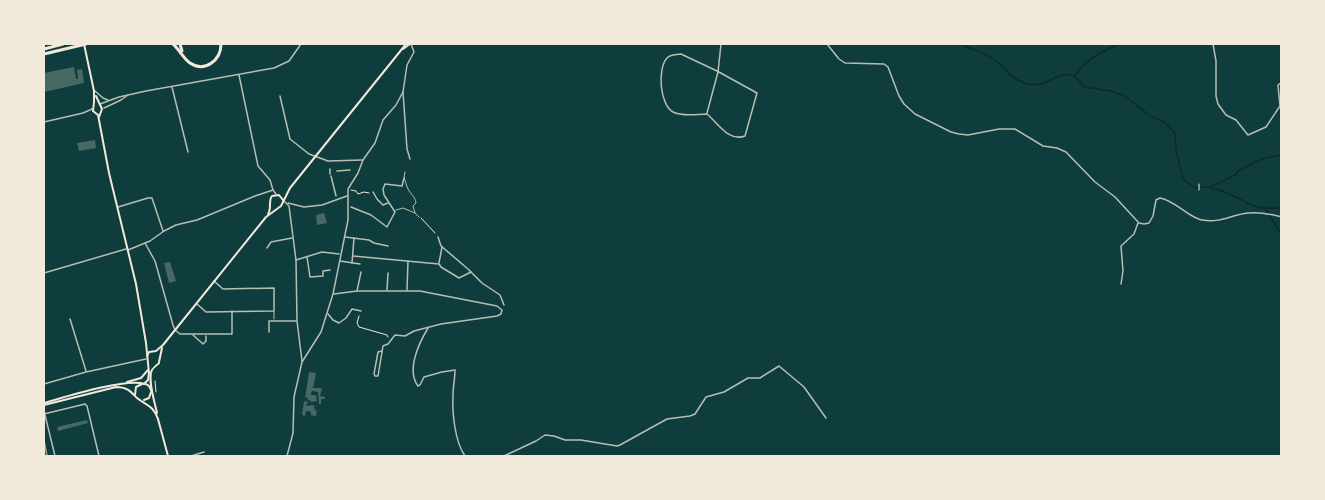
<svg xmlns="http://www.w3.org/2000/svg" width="1325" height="500" font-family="'Golos Text',sans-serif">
<rect width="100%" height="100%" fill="#0f3d3e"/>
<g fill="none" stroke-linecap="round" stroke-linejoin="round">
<g stroke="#0a2a2b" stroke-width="1.5">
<path d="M 961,44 C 972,50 985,52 995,60 C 1005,68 1011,79 1025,83 C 1028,84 1035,85 1039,84 C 1050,83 1063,69 1075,77 C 1078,79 1081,84 1084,87 L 1111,91 L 1125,96 L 1149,115 L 1164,122 L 1175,133 L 1176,149 L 1183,179 L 1196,188 C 1215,183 1239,200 1257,207 C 1264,209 1273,208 1282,208"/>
<path d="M 1075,76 C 1086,59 1102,51 1120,44"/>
<path d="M 1210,187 L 1235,175 L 1238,171 L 1253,163 L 1265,158 L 1282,155"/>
<path d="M 1265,208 L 1282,235"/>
</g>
</g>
<g fill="#486865">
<path d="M 74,67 L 76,79 L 78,79 L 77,70 L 82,69 L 84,83 L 44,92 L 44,73 Z"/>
<path d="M 95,140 L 96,148 L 79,151 L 77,143 Z"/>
<path d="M 324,213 L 327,223 L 317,225 L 316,215 Z"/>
<path d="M 170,262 L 176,281 L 169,283 L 164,263 Z"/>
<path d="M 309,372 L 316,373 L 313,388 L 322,388 L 320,396 L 325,397 L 325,399 L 321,399 L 321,404 L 319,404 L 318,392 L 312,391 L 311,393 L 311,395 L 316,395 L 317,401 L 311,402 L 310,400 L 308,401 L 307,397 L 305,398 Z"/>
<path d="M 304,401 L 308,402 L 306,406 L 314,405 L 315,411 L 317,410 L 316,416 L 311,415 L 311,412 L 308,411 L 306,411 L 305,416 L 302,415 Z"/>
<path d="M 87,420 L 88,423 L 58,431 L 57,427 Z"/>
</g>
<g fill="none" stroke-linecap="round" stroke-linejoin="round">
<g stroke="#f1e9da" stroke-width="1">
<path d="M 351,190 L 356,191 L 358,194 L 364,192 L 369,193"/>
<path d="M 1199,190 L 1199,184"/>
<path d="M 421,218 L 435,233"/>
<path d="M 359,316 L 357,323 L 359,327 L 387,335 L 388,337"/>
<path d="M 155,381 L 156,392"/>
</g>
<g stroke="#b8beb3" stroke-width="1">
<path d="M 405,172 L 404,178 C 406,182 406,185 408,189 C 411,195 415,196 416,203 L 413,206 L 415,213"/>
<path d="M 396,210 L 403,208 L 415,213 L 419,217"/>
</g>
<path stroke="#b8beb3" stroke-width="1" d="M 274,319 L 274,311"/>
<g stroke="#b8beb3" stroke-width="1.5">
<path d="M 827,44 L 839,59 L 845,63 L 884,64 L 888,67 L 899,96 L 904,104 L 915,114 L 951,132 L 959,134 L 968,135 L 999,129 L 1015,129 L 1043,146 L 1057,148 L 1066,152 L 1095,182 L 1115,197 L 1139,223 L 1144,224 L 1149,223 L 1153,216 L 1156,200 L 1160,198 C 1176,201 1189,218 1202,220 C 1222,223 1230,215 1248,213 C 1259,212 1271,214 1282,217"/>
<path d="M 1213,44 L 1216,61 L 1216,96 L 1218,104 L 1226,115 L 1236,120 L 1248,135 L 1266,127 L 1280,106 L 1278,85 L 1282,82"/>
<path d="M 681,54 L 717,71 L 757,93 L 745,136 C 728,142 718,123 707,114 C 697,114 683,117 673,112 C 660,105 657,69 667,58 C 671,54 675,55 681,54 Z"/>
<path d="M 239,75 L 258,166 L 270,180 L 273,190 L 276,194"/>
<path d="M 172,87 L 188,152"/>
<path d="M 95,91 L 103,98 L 108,100"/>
<path d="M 403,92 L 407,149 L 410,159"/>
<path d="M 280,96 L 290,139 L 309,154 L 328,161 L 362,160"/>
<path d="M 100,104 L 119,97 L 146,91 L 274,68 L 289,61 L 301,44"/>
<path d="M 104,108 L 121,100 L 128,95"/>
<path d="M 707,113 L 718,72 L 721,44"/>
<path d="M 44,122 L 83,113 L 92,109"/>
<path d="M 330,169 L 330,174"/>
<path d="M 337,171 L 350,170"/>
<path d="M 331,176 L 336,196"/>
<path d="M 373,192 L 377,199 L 383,205 L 388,203"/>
<path d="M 284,201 L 289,206 L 296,260 L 297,321 L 302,361"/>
<path d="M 288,203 L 304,207 L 322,205 L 347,196"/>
<path d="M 118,207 L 148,198 L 152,198 L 163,231"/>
<path d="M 351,207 L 371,215 L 387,227 L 395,212 L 384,195 L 383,189 L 385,184 L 402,186 L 404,178"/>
<path d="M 345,237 L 369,240 L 374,243 L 388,246"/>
<path d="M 438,237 L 441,246 L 468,269 L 482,283 L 500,295 L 504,305"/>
<path d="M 145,243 L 155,261 L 173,325 L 175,330 L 180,334 L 232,334 L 232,311"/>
<path d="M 267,248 L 271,242 L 292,238"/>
<path d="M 128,250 L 150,241 L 164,231 L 176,225 L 197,220 L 255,196 L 273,190"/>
<path d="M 353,256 L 439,264 L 441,267 L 459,278 L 471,272"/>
<path d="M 307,257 L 310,277 L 323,276 L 323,271 L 330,270"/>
<path d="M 296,260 L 322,252 L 339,254"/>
<path d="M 340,261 L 360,264"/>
<path d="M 352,263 L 354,238"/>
<path d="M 439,263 L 442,247"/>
<path d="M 44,273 L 126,249"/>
<path d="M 1121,284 L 1123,271 L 1121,246 L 1134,234 L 1138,223"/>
<path d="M 387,290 L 388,273"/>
<path d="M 407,290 L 408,261"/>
<path d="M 357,291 L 361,272"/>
<path d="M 334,294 L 357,291 L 420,291 L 497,306 L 502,310 L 501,314 L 497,316 L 441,324 L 414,331 L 405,336 L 395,335 L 388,344 L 383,346 L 378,376 L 375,376 L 374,374 L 378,352 L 382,351"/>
<path d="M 197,304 L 206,312 L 274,311 L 274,288 L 223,289 L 214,281"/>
<path d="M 328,314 L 333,320 L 339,323 L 346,318 L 352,309 L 361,311"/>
<path d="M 70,319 L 86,371"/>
<path d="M 428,328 C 419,343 406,370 418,386 L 420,385 L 424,377 L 442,372 L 455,370 C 455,378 453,387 453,395 C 452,413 455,442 465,456"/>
<path d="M 269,332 L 269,321 L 296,321"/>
<path d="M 193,335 L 203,344 L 206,341 L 206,336"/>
<path d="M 44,384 L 86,372 L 146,359"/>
<path d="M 44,411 L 55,456"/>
<path d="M 44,414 L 85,404 L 87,406 L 99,456"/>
<path d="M 191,456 L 204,452"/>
<path d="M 287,456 L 293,433 L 294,397 L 302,362 L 321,332 L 333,294 L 348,220 L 348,189 L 358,173 L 363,160 L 375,143 L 383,120 L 396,105 L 403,92 L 407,65 L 414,52 L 411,44"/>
<path d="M 504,456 L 536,441 L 545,435 L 554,436 L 565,440 L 581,440 L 617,446 L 620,445 L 667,419 L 690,416 L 695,414 L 706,397 L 724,392 L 748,378 L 760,378 L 779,366 L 804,387 L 826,418"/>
</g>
<g stroke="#f1e9da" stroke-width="2">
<path d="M 84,44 L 94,91"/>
<path d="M 403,49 L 410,44"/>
<path d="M 94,91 L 94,102 L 93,111 L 98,115 L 99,120 L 109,173 L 136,284 L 146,343 L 149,373 L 148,380 L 144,384"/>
<path d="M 96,96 L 102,109 L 99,117"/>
<path d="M 268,214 C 272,208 268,201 272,196 L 279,195 L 283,200"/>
<path d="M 147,356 L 149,352 L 156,351 L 163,345 L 266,217 L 281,206 L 290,188 L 406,44"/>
<path d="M 159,362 L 162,348"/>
<path d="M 127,382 L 141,378 L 148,370"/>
<path d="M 135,395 L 136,387 L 142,384"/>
<path d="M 144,400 L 149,398 L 151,392"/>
<path d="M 44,403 C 65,397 125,378 145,384 C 149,385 149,386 151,390"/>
<path d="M 44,405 L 116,387 C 127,387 130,391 137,398 C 147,406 153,405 158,419"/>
<path d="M 157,413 C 155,403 147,379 152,370 C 152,369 158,364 159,363"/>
<path d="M 158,419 L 168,456"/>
</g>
<g stroke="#f1e9da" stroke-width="3">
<path d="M 173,44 C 179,49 183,58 190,63 C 205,73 221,60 221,44"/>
<path d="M 180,44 L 182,51"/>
<path d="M 44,49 L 63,44"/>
<path d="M 44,54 L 86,44"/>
</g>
<path stroke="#97a49c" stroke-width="1.5" d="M 44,440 L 47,456"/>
</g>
<rect width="1325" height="500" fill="none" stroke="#f1e9da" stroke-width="90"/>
</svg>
